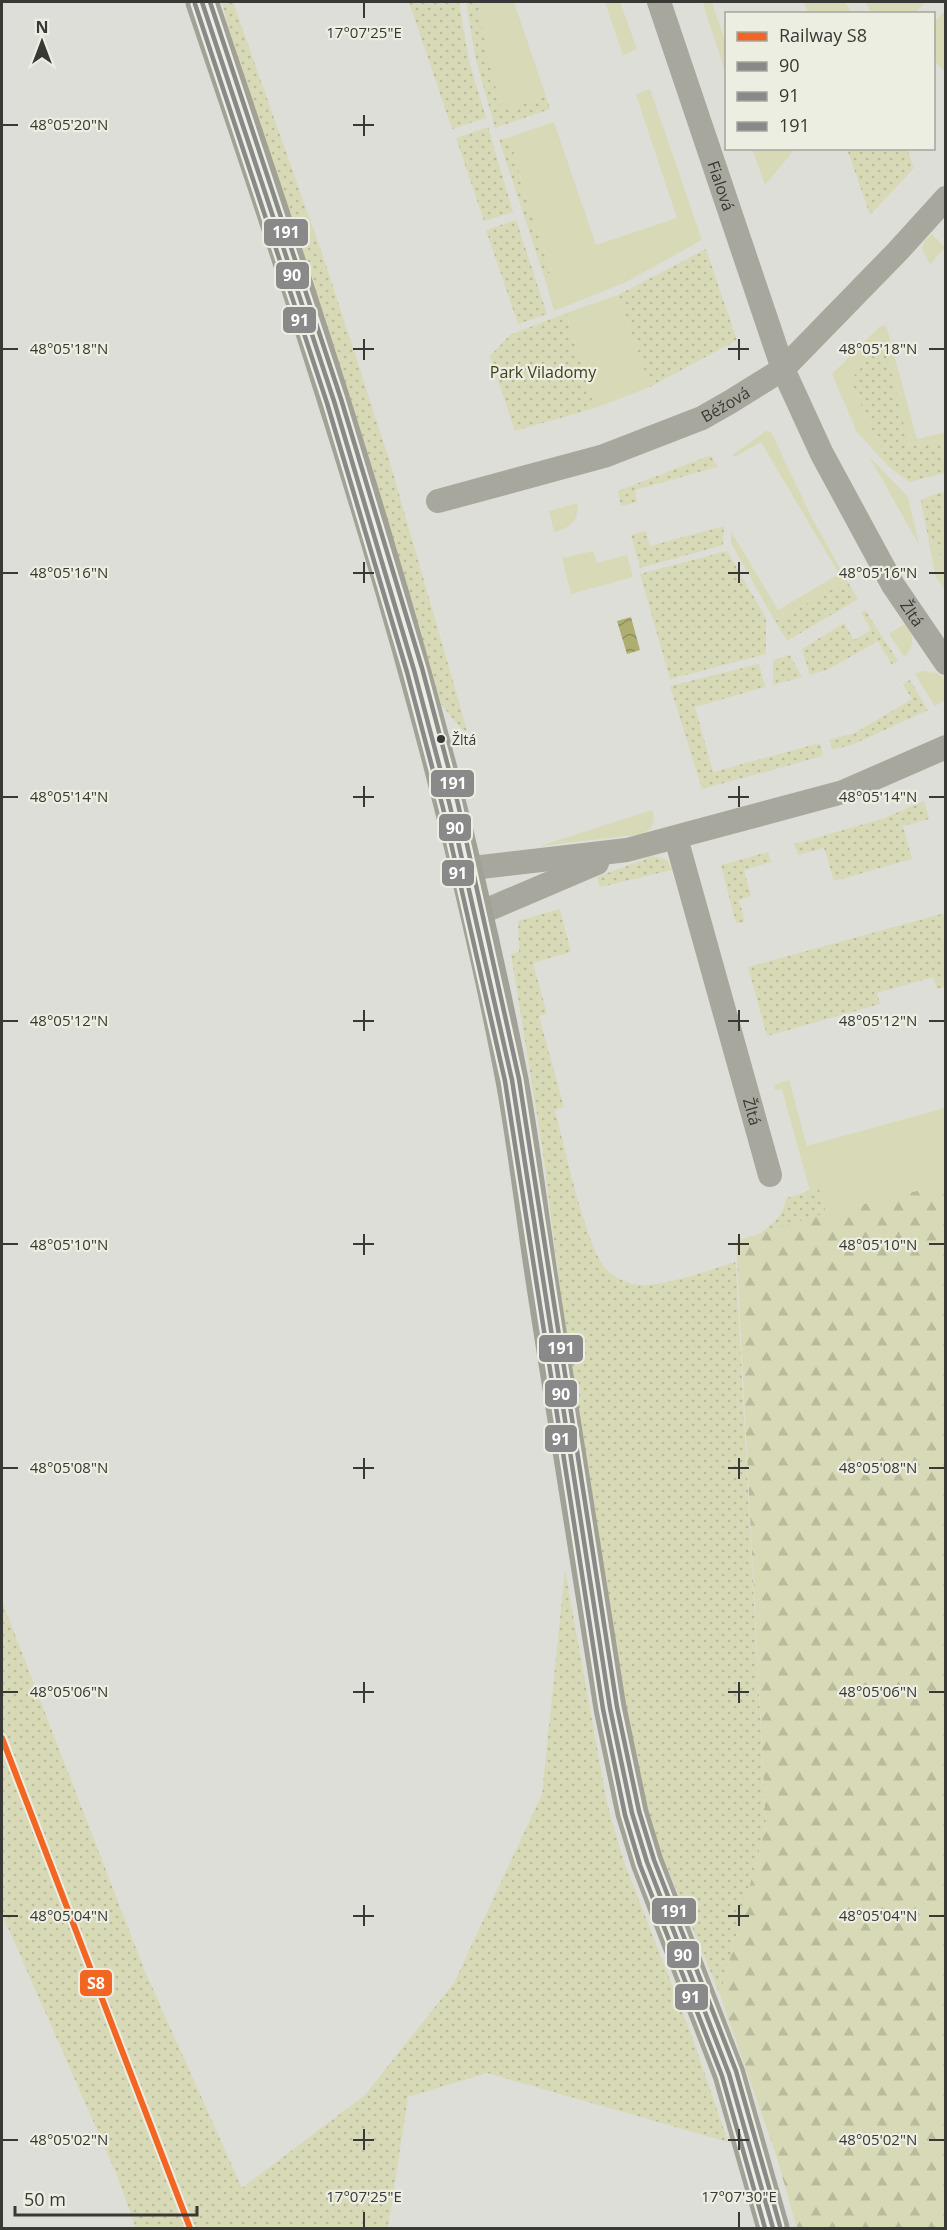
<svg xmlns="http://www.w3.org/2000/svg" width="947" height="2230" font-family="'Open Sans',sans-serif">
<defs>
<pattern id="grass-dots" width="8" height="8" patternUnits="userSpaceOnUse" patternTransform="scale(1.5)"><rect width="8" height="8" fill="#d8d9b6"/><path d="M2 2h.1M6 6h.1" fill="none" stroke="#babb9d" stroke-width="1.8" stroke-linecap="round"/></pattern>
<pattern id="forest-firs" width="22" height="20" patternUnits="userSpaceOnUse" patternTransform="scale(1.5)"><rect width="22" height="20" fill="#d8d9b6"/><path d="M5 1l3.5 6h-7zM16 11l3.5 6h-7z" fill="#babb9d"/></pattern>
<pattern id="water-waves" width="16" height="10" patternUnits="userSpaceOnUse" patternTransform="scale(1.5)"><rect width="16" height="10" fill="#aeae71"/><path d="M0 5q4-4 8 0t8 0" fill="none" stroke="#8f8f5e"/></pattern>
</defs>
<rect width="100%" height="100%" fill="#deded8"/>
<g fill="url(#grass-dots)">
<path d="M 222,2 L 233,2 L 326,265 L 388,456 L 467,730 L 463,731 L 441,704 L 230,36 Z"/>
<path d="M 409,2 L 459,2 L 469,61 L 486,118 L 452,129 Z"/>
<path d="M 466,2 L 478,2 L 488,57 L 502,111 L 546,96 L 550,109 L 495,128 L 476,60 Z"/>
<path d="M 488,127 L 513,212 L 484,221 L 456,138 Z"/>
<path d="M 510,137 L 520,176 L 551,272 L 544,276 L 499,140 Z"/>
<path d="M 847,149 L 907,149 L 914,168 L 870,215 Z"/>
<path d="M 516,220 L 547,314 L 518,324 L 486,230 Z"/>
<path d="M 706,249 L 737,340 L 650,387 L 618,295 Z"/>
<path d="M 566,313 L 595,408 L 515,431 L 490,356 L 510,335 Z"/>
<path d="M 885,341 L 909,446 L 944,441 L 945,473 L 909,482 L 889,467 L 850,380 Z"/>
<path d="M 711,455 L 717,467 L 635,490 L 637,502 L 621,506 L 618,491 Z"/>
<path d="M 945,491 L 945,564 L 928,536 L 921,503 L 922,499 Z"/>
<path d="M 724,526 L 723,545 L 640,568 L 631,535 L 646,531 L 650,546 Z"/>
<path d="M 727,551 L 766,618 L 766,654 L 670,679 L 640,574 Z"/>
<path d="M 847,581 L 858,599 L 787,641 L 775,621 Z"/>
<path d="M 865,610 L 898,661 L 892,665 L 878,641 L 829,669 L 810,675 L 802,649 L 844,623 L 854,640 L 871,630 L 861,613 Z"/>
<path d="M 790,655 L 802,677 L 773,685 L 773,660 Z"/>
<path d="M 759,664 L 765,687 L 695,707 L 713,772 L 820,743 L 823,756 L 702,789 L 670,686 Z"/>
<path d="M 910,680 L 928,710 L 854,744 L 833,750 L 829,740 L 855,733 L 912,699 L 903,684 Z"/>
<path d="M 924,801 L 929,819 L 903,826 L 912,859 L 834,881 L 824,848 L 798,855 L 794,844 L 882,819 Z"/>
<path d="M 768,852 L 771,862 L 744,870 L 751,896 L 739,900 L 745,922 L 736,923 L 721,865 Z"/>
<path d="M 653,856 L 667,860 L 672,870 L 600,887 L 597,877 Z"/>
<path d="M 560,909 L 571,952 L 533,963 L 547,1014 L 539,1016 L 564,1107 L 555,1110 C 564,1144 586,1250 608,1271 C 616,1279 630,1284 641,1285 C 663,1287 712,1269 735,1262 L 736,1266 L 766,1826 L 720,1995 L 643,1808 L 576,1418 L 543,1152 L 511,954 L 519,952 L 518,921 Z"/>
<path d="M 945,913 L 945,986 L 937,989 L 933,977 L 877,993 L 880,1004 L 767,1036 L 748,967 Z"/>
<path d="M 819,1188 L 826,1213 L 760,1234 C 773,1223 784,1216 786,1198 Z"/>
<path d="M 565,1570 L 607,1803 L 623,1859 L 693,2039 L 728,2142 L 487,2073 L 408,2097 L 388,2228 L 136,2228 L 116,2173 L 2,1914 L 2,1601 L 144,1969 L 242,2188 L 365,2095 L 454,1983 L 542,1794 Z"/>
</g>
<path fill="url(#forest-firs)" d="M 945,1184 L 945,2228 L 797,2228 L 776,2155 L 720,1995 L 766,1826 L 736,1241 L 826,1213 Z"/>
<g fill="#d8d9b6">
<path d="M 478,2 L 514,2 L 546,96 L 502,111 L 488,57 Z"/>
<path d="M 605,2 L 620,2 L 637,49 L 623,55 Z"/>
<path d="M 712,2 L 726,44 L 726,74 L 703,4 Z"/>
<path d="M 804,2 L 845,2 L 852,13 L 808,13 Z"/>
<path d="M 865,2 L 926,2 L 914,14 L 871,13 Z"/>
<path d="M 945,11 L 945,73 L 934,60 L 934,22 Z"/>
<path d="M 650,89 L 702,240 L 624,283 L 554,311 L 544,276 L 551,272 L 520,176 L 510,137 L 554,122 L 596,245 L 677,218 L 636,94 Z"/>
<path d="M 752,148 L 795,148 L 795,149 L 765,185 Z"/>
<path d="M 932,234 L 945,247 L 930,265 L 922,249 L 925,241 Z"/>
<path d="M 618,295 L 650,387 L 595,408 L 566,313 Z"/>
<path d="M 886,325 L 917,439 L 946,432 L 945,446 L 944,441 L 909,446 L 884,342 L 850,380 L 889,467 L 857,432 L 832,374 L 879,327 Z"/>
<path d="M 766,431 L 771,432 L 812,518 L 847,581 L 775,621 L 731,543 L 731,531 L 778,610 L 839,574 L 761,442 L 735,457 L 732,455 Z"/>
<path d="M 869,456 L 908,497 L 919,545 Z"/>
<path d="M 577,503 C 580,520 571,528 554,532 L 549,511 Z"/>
<path d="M 928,536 L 945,564 L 945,591 L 935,575 Z"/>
<path d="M 593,551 L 597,563 L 627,555 L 633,577 L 571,594 L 562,558 Z"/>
<path d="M 906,623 C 914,634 915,648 904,657 L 889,634 Z"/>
<path d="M 922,671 L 937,673 L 945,679 L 945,700 L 935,706 L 915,674 Z"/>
<path d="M 652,810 C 656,822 653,829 642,834 L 540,846 Z"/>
<path d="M 789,1080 L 807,1146 L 945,1108 L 945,1184 L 826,1213 L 819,1189 L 810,1191 L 782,1089 L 775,1090 L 774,1085 Z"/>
</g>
<path fill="url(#water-waves)" d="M 631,617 L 640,650 L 627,654 L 617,621 Z"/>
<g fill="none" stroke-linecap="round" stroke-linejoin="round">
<g stroke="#a7a79d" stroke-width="24">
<path id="s1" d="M 659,2 L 783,369 L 822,454 L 893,585 L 946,663"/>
<path id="s2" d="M 438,501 L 604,456 L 702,418 L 730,402 L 783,369 L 897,252 L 946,198"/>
<path id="s3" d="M 676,838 L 770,1175"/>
<path d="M 464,869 L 627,850 L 843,792 L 946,747"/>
<path d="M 475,915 L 597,863"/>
</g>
<path stroke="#a1a197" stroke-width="33" d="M 202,2 C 322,355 441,712 512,1080 C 524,1146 532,1214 542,1280 C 564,1423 587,1566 610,1708 L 632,1813 L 647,1862 L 729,2074 L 773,2228"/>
<g stroke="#edeee2" stroke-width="9">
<path id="bus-1" d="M 202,2 L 334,401 L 414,670 L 450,806 L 512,1080 L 610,1708 L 632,1813 L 647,1862 L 729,2074 L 773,2228"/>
</g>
<g stroke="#edeee2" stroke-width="9">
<path id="bus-2" d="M 195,4 L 327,403 L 407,672 L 443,808 L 505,1081 L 603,1709 L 625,1815 L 640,1865 L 722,2076 L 765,2228"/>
</g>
<g stroke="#edeee2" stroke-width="9">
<path id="bus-3" d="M 210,2 L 341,399 L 422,668 L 458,804 L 519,1079 L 617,1707 L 639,1811 L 654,1860 L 736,2071 L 780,2226"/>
</g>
<use href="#bus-1" stroke="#898989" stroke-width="4.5"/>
<use href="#bus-2" stroke="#898989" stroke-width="4.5"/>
<use href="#bus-3" stroke="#898989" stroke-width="4.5"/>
<g stroke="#edeee2" stroke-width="10">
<path id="rail-1" d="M 2,1738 L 190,2228"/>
</g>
<use href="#rail-1" stroke="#f26522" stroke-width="6"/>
</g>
<path fill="none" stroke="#383834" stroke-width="2" d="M 364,3 L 364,18M 364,115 L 364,136M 3,125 L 18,125M 353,125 L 374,125M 364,339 L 364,360M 739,339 L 739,360M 3,349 L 18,349M 353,349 L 374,349M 728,349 L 749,349M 929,349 L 944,349M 364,562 L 364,583M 739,562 L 739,583M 3,573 L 18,573M 353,573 L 374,573M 728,573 L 749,573M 929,573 L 944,573M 364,786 L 364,807M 739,786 L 739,807M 3,797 L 18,797M 353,797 L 374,797M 728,797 L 749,797M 929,797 L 944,797M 364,1010 L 364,1031M 739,1010 L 739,1031M 3,1021 L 18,1021M 353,1021 L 374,1021M 728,1021 L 749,1021M 929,1021 L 944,1021M 364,1234 L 364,1255M 739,1234 L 739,1255M 3,1244 L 18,1244M 353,1244 L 374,1244M 728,1244 L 749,1244M 929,1244 L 944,1244M 364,1458 L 364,1479M 739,1458 L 739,1479M 3,1468 L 18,1468M 353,1468 L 374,1468M 728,1468 L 749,1468M 929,1468 L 944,1468M 364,1682 L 364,1703M 739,1682 L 739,1703M 3,1692 L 18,1692M 353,1692 L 374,1692M 728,1692 L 749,1692M 929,1692 L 944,1692M 364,1905 L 364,1926M 739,1905 L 739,1926M 3,1916 L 18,1916M 353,1916 L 374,1916M 728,1916 L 749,1916M 929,1916 L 944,1916M 364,2129 L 364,2150M 739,2129 L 739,2150M 3,2140 L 18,2140M 353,2140 L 374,2140M 728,2140 L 749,2140M 929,2140 L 944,2140M 364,2212 L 364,2227M 739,2212 L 739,2227"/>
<circle fill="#383834" stroke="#edeee2" stroke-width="2" cx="441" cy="739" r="5"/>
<g text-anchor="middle" stroke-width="4.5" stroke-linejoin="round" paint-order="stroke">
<g font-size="14" fill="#383834" stroke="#edeee2" text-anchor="start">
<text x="452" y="745">Žltá</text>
</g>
<g font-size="16" fill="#383834" stroke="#edeee2">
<text dy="6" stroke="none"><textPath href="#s1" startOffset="194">Fialová</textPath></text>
<text dy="6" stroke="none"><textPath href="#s2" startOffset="304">Béžová</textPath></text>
<text dy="6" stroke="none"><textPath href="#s1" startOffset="664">Žltá</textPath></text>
<text dy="6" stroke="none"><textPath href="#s3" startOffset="284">Žltá</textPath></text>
</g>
<g font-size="16" fill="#41411d" stroke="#edeee2">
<text x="543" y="378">Park Viladomy</text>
</g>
</g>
<g font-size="15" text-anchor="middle" fill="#383834" stroke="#edeee2" stroke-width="4.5" stroke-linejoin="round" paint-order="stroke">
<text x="364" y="38">17°07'25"E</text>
<text x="69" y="130">48°05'20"N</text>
<text x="69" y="354">48°05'18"N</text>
<text x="878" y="354">48°05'18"N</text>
<text x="69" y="578">48°05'16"N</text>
<text x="878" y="578">48°05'16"N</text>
<text x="69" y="802">48°05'14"N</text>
<text x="878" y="802">48°05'14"N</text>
<text x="69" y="1026">48°05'12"N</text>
<text x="878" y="1026">48°05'12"N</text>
<text x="69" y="1250">48°05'10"N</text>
<text x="878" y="1250">48°05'10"N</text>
<text x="69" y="1473">48°05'08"N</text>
<text x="878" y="1473">48°05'08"N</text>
<text x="69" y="1697">48°05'06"N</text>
<text x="878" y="1697">48°05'06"N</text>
<text x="69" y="1921">48°05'04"N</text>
<text x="878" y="1921">48°05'04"N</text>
<text x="69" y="2145">48°05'02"N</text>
<text x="878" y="2145">48°05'02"N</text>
<text x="364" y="2202">17°07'25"E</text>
<text x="739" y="2202">17°07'30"E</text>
</g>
<g stroke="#edeee2" stroke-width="2">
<rect x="263" y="218" width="46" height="29" rx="6" fill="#898989"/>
<rect x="275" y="261" width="35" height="29" rx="6" fill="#898989"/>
<rect x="282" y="306" width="35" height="28" rx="6" fill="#898989"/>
<rect x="430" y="769" width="45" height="29" rx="6" fill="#898989"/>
<rect x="438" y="813" width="34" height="29" rx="6" fill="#898989"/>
<rect x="441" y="859" width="34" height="28" rx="6" fill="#898989"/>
<rect x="538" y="1334" width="46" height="29" rx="6" fill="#898989"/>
<rect x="544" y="1379" width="34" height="29" rx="6" fill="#898989"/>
<rect x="544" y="1424" width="34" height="29" rx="6" fill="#898989"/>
<rect x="651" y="1897" width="46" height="28" rx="6" fill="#898989"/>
<rect x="666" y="1940" width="34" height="29" rx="6" fill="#898989"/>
<rect x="79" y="1969" width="34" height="28" rx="6" fill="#f26522"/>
<rect x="674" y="1983" width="35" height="28" rx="6" fill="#898989"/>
</g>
<g font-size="16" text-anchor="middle" font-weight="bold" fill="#fff">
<text x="286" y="238">191</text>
<text x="292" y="281">90</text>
<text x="300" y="326">91</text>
<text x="453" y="789">191</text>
<text x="455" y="834">90</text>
<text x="458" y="879">91</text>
<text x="561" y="1354">191</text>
<text x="561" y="1400">90</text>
<text x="561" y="1445">91</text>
<text x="674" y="1917">191</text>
<text x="683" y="1961">90</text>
<text x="96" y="1989">S8</text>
<text x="691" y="2003">91</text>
</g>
<rect width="947" height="2230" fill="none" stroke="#383834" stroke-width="6"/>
<rect x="725" y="12" width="210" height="138" fill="#edeee2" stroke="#a5a59c" stroke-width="1.5"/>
<rect x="737" y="32" width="30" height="9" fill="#f26522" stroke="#a5a59c" stroke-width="1.5"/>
<text x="779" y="42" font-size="18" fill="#383834">Railway S8</text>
<rect x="737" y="62" width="30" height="9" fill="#898989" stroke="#a5a59c" stroke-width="1.5"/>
<text x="779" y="72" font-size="18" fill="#383834">90</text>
<rect x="737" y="92" width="30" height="9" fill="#898989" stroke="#a5a59c" stroke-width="1.5"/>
<text x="779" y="102" font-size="18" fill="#383834">91</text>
<rect x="737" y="122" width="30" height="9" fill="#898989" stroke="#a5a59c" stroke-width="1.5"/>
<text x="779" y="132" font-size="18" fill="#383834">191</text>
<g transform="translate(42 42)" stroke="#edeee2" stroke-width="4.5" paint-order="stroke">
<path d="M0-4.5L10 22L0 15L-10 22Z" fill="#383834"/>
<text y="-9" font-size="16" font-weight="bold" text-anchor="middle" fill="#383834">N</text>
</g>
<path d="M15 2206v9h182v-9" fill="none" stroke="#383834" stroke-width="3"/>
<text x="24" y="2206" font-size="18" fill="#383834" stroke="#edeee2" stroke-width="4.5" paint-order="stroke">50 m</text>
</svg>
